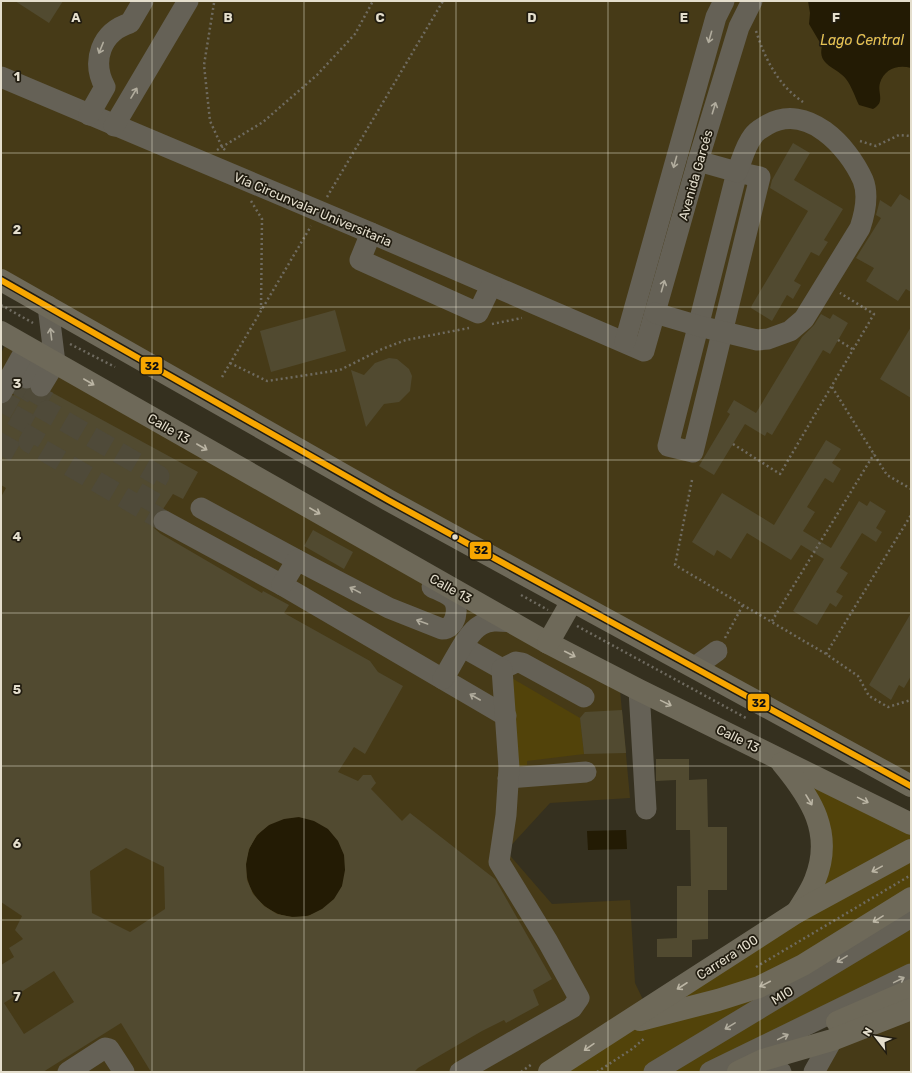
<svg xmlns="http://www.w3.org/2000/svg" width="912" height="1073" font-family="Rubik,sans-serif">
<rect width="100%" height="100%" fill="#35301f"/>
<g fill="#463a17">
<path d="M 1,1 L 911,1 L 911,779 L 1,280 Z"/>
<path d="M 10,337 L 619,679 L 630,798 L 550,803 L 506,851 L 552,904 L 630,900 L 635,983 L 647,1008 L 549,1072 L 1,1072 L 1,353 Z"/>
<path d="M 911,1009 L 911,1072 L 814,1072 L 832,1040 Z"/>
</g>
<g fill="#52430a">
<path d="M 510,677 L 580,718 L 584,754 L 527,761 L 527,765 L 513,766 Z"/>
<path d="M 778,758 L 911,824 L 911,974 L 710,1072 L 549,1072 L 797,912 L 822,835 Z"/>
</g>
<g fill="#231b04">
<path d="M 808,1 L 911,1 L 911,68 C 898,64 884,69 880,83 C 877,93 886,102 873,109 L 859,105 C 855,97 852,87 846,79 C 837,67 817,66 822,46 L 809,24 L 810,13 Z"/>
<circle cx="296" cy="867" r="50"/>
<path d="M 626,830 L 627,849 L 588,850 L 587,831 Z"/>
</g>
<g fill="#514a30" fill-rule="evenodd">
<path d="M 15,1 L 63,1 L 49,23 Z"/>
<path d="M 793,143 L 810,153 L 794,180 L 843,209 L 824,240 L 828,242 L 819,256 L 811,252 L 794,281 L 801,285 L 793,299 L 787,295 L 772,321 L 751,308 L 752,305 L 808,211 L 770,188 L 772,180 Z"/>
<path d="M 900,194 L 911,201 L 911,292 L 906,289 L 898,301 L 866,281 L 874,268 L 856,258 L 881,218 L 876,215 L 880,200 L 891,207 Z"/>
<path d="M 335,310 L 346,351 L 271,372 L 260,331 Z"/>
<path d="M 821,314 L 830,319 L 833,314 L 848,323 L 830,354 L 823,350 L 772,435 L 767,432 L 765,436 L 745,424 L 714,475 L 699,466 L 730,414 L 727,412 L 734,400 L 756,413 L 802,337 L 814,325 Z"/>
<path d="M 911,327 L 911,398 L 880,379 Z"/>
<path d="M 389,358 L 397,359 L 409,369 L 412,376 L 410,391 L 399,402 L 384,404 L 366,427 L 351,370 L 364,375 L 375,363 Z"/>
<path d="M 19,386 L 22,389 L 30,389 L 34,396 L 40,398 L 46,397 L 51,392 L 198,472 L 183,499 L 173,494 L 163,509 L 158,511 L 154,515 L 152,522 L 154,528 L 161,534 L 262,593 L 263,591 L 289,605 L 284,613 L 370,661 L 378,672 L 403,686 L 365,754 L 354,747 L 338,772 L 358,781 L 363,775 L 371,775 L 376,783 L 371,789 L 402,821 L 410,813 L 495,879 L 552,979 L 533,990 L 539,1005 L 506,1023 L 504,1020 L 482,1031 L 418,1068 L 414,1072 L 151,1072 L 121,1023 L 43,1072 L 1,1072 L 1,965 L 14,957 L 9,948 L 23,939 L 15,930 L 22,916 L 1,902 L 1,497 L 6,488 L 1,485 L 1,405 L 7,403 L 11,399 ZM 299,817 L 314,821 L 328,829 L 338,841 L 344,855 L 345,870 L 342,886 L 334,899 L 322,909 L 308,916 L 292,917 L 277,914 L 264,906 L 253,894 L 247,880 L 246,864 L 249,849 L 257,835 L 269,825 L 284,819 ZM 126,848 L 164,867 L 165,909 L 130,932 L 92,913 L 90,871 ZM 54,971 L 74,1002 L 24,1034 L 4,1003 Z"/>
<path d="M 826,440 L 841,449 L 832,463 L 841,469 L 833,483 L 825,478 L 807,507 L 815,512 L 803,531 L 831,548 L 859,501 L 867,506 L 870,501 L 886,511 L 876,528 L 882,532 L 876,542 L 862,533 L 840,568 L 848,573 L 836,592 L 843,596 L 836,607 L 830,603 L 817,625 L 793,611 L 824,559 L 801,545 L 791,560 L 747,533 L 731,559 L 717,550 L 714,556 L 692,542 L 722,493 L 774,525 Z"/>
<path d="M 313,530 L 353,552 L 344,569 L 304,546 Z"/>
<path d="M 911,613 L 911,676 L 904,688 L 899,685 L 891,700 L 869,685 Z"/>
<path d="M 622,710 L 626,753 L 584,754 L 580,718 L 585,712 Z"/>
<path d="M 656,759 L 689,759 L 689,780 L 707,779 L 708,827 L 727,827 L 727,890 L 708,890 L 708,939 L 692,940 L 692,957 L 657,957 L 657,939 L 677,938 L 677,886 L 691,886 L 690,830 L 676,830 L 676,780 L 656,781 Z"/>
</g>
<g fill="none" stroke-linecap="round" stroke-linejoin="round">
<g stroke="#4f4a39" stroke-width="21" stroke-dasharray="21 10" stroke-linecap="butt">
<path d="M 1,413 L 17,384 L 48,402"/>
<path d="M 1,456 L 41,386"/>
<path d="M 141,507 L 159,476 L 47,411 L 29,442 L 164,521"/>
</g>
<g stroke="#6f6b60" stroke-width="2.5" stroke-dasharray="2 3" stroke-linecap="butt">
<path d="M 214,3 L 204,65 L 210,121 L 222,147 L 227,152"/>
<path d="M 756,31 C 765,59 778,85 803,102"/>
<path d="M 860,141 L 876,146 L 899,135 L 911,136"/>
<path d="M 217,150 L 263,122 L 317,75 L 355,34 L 373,1"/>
<path d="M 327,197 L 443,1"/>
<path d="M 251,201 L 262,219 L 261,309"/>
<path d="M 1,305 L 33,323"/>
<path d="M 492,324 L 522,318"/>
<path d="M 838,340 L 854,350"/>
<path d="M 70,344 L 115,367"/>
<path d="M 230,363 L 267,381 L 340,370 L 382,349 L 406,340 L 469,328"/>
<path d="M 222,377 L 311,226"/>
<path d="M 832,387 L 887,475 L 911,489"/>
<path d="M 733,444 L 780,474 L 874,314 L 840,293"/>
<path d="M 692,480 L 675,565 L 826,654 L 858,676 L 869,696 L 888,707 L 911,700"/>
<path d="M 521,595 L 548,610"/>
<path d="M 772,621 L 874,454"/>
<path d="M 577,626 L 746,718"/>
<path d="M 725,638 L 743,605"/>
<path d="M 826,654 L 911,515"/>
<path d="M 756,967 L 911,875"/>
<path d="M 521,1072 L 532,1064"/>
<path d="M 597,1072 L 632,1049 L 645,1038"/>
</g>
<g stroke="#656156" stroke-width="21">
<path d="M 1,77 L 371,233 L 644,351 L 698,161 L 739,27 L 752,1"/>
<path d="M 89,115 L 105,87 C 91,61 101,32 130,23 L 143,1"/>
<path d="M 114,126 L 188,1"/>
<path d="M 737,172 L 760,177 L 693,452 L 668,446 Z"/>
<path d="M 371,233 L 360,260 L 478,313 L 491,286"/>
<path d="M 655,313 L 699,326 L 757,340 L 768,339 L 790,331 L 804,319 L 860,228 C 865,213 869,195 863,180 C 848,146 807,102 767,125 C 762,128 756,131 753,136 C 745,146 742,160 737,172 L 698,161"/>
<path d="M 625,342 L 716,17 L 724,1"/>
<path d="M 27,378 L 40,354"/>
<path d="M 41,386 L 55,363 L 48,306"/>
<path d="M 1,393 L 27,347"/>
<path d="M 201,508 L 297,560"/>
<path d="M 164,521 L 282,585 L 506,716"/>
<path d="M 282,585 L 297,560 L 389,608 L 442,629 C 456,629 461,606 451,597 C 446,593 438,590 432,587"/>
<path d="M 463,647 L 502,669"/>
<path d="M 695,667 L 717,651"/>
<path d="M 502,669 L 516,662 L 522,663 L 584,697"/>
<path d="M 443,679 C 453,664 466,633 481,625 C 490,619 501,621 512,622"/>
<path d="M 639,690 L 646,809"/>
<path d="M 508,778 L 586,772"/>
<path d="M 763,1060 L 781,1072"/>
<path d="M 68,1072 L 105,1048 L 109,1049 L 124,1072"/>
<path d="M 460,1072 L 572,1008 L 579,998 L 548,942 L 499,862 L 506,815 L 509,768 L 502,669"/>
<path d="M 654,1072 L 911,917"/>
<path d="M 710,1072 L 911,974"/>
<path d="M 814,1072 L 832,1040"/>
</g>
<g stroke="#6e6959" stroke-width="22">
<path d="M 1,280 L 388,500 L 911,786"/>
<path d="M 1,332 L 548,643 L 639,690 L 911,824"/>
<path d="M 548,643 L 572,601"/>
<path d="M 782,763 C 811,798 834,833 815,880 C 811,891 803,902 797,912"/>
<path d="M 640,1020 L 718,1000 L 759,987 L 803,965 L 911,898"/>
<path d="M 837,1022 L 911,990"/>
<path d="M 549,1072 L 797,912 L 911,850"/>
<path d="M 738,1072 L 763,1060 L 832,1040 L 911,1009"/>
</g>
<g stroke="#211c10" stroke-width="9">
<path id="bus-1" d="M 1,280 L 388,500 L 911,786"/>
</g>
<use href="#bus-1" stroke="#f7a600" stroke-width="6"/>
</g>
<defs><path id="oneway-shaft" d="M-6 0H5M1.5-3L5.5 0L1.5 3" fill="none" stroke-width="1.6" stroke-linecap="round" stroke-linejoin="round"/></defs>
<g stroke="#b1ac9d">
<use href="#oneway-shaft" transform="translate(710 37) rotate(106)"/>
<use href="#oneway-shaft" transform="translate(101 48) rotate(112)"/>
<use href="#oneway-shaft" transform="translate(134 93) rotate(-59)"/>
<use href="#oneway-shaft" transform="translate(714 108) rotate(-73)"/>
<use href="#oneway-shaft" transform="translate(675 162) rotate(106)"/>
<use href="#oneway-shaft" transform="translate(663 286) rotate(-74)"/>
<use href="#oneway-shaft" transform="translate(51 334) rotate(-97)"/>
<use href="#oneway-shaft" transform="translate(355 590) rotate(-152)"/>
<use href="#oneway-shaft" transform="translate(422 622) rotate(-160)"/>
<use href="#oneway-shaft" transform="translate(475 697) rotate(-150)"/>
<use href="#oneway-shaft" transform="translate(842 959) rotate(149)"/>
<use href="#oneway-shaft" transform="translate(899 980) rotate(-26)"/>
<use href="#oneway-shaft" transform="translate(730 1026) rotate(149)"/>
<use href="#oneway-shaft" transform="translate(783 1037) rotate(-26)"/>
</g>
<g stroke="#bbb5a4">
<use href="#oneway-shaft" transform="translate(89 382) rotate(30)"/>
<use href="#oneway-shaft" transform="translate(202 447) rotate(30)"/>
<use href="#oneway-shaft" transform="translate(315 511) rotate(30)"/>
<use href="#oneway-shaft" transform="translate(570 654) rotate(27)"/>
<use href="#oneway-shaft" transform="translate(666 703) rotate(26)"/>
<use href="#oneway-shaft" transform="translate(809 800) rotate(59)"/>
<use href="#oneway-shaft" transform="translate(863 800) rotate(26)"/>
<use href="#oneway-shaft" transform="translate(877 869) rotate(151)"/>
<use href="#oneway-shaft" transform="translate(878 919) rotate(148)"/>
<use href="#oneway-shaft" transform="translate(765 984) rotate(153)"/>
<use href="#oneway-shaft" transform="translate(682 986) rotate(147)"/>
<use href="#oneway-shaft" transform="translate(589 1047) rotate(145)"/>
</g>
<path fill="none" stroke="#e4decd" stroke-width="1" stroke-opacity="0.55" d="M 152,1 L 152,1072M 304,1 L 304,1072M 456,1 L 456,1072M 608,1 L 608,1072M 760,1 L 760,1072M 1,153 L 911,153M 1,307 L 911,307M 1,460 L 911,460M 1,613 L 911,613M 1,766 L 911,766M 1,920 L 911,920"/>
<circle fill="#e4decd" stroke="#211c10" stroke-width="1.5" cx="455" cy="537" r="3.5"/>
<g text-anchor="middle" stroke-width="3.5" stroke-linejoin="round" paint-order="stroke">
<g font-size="13" fill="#e4decd" stroke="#211c10">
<text transform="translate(695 175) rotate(-74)" y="5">Avenida Garcés</text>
<text transform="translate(313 209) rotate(23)" y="5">Vía Circunvalar Universitaria</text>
<text transform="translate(169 428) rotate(30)" y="5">Calle 13</text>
<text transform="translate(451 588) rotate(29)" y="5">Calle 13</text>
<text transform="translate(738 738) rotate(26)" y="5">Calle 13</text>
<text transform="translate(727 957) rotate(-33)" y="5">Carrera 100</text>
<text transform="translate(782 995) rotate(-31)" y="5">MIO</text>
</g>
<g font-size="14" font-style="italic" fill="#e7c353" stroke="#211c10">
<text x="862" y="45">Lago Central</text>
</g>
</g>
<g font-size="13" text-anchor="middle" font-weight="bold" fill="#e4decd" stroke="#211c10" stroke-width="3.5" stroke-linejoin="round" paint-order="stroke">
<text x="76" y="22">A</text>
<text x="228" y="22">B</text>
<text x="380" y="22">C</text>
<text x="532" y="22">D</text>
<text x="684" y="22">E</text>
<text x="836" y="22">F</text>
<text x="17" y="81">1</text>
<text x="17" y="234">2</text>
<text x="17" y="388">3</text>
<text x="17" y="541">4</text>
<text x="17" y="694">5</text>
<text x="17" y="848">6</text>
<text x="17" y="1001">7</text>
</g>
<g stroke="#211c10" stroke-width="1.5">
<rect x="140" y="356" width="23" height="19" rx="4" fill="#f7a600"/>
<rect x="469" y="541" width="23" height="19" rx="4" fill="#f7a600"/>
<rect x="747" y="693" width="23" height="19" rx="4" fill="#f7a600"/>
</g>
<g font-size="11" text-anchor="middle" font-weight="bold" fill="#111">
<text x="152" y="370">32</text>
<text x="481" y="554">32</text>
<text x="759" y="707">32</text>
</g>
<rect width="912" height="1073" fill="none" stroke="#e4decd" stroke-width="4"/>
<g transform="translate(876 1037) rotate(301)" stroke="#211c10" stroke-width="3" paint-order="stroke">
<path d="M0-3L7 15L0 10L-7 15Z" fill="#e4decd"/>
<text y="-6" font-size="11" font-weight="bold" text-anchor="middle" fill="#e4decd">N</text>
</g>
</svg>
